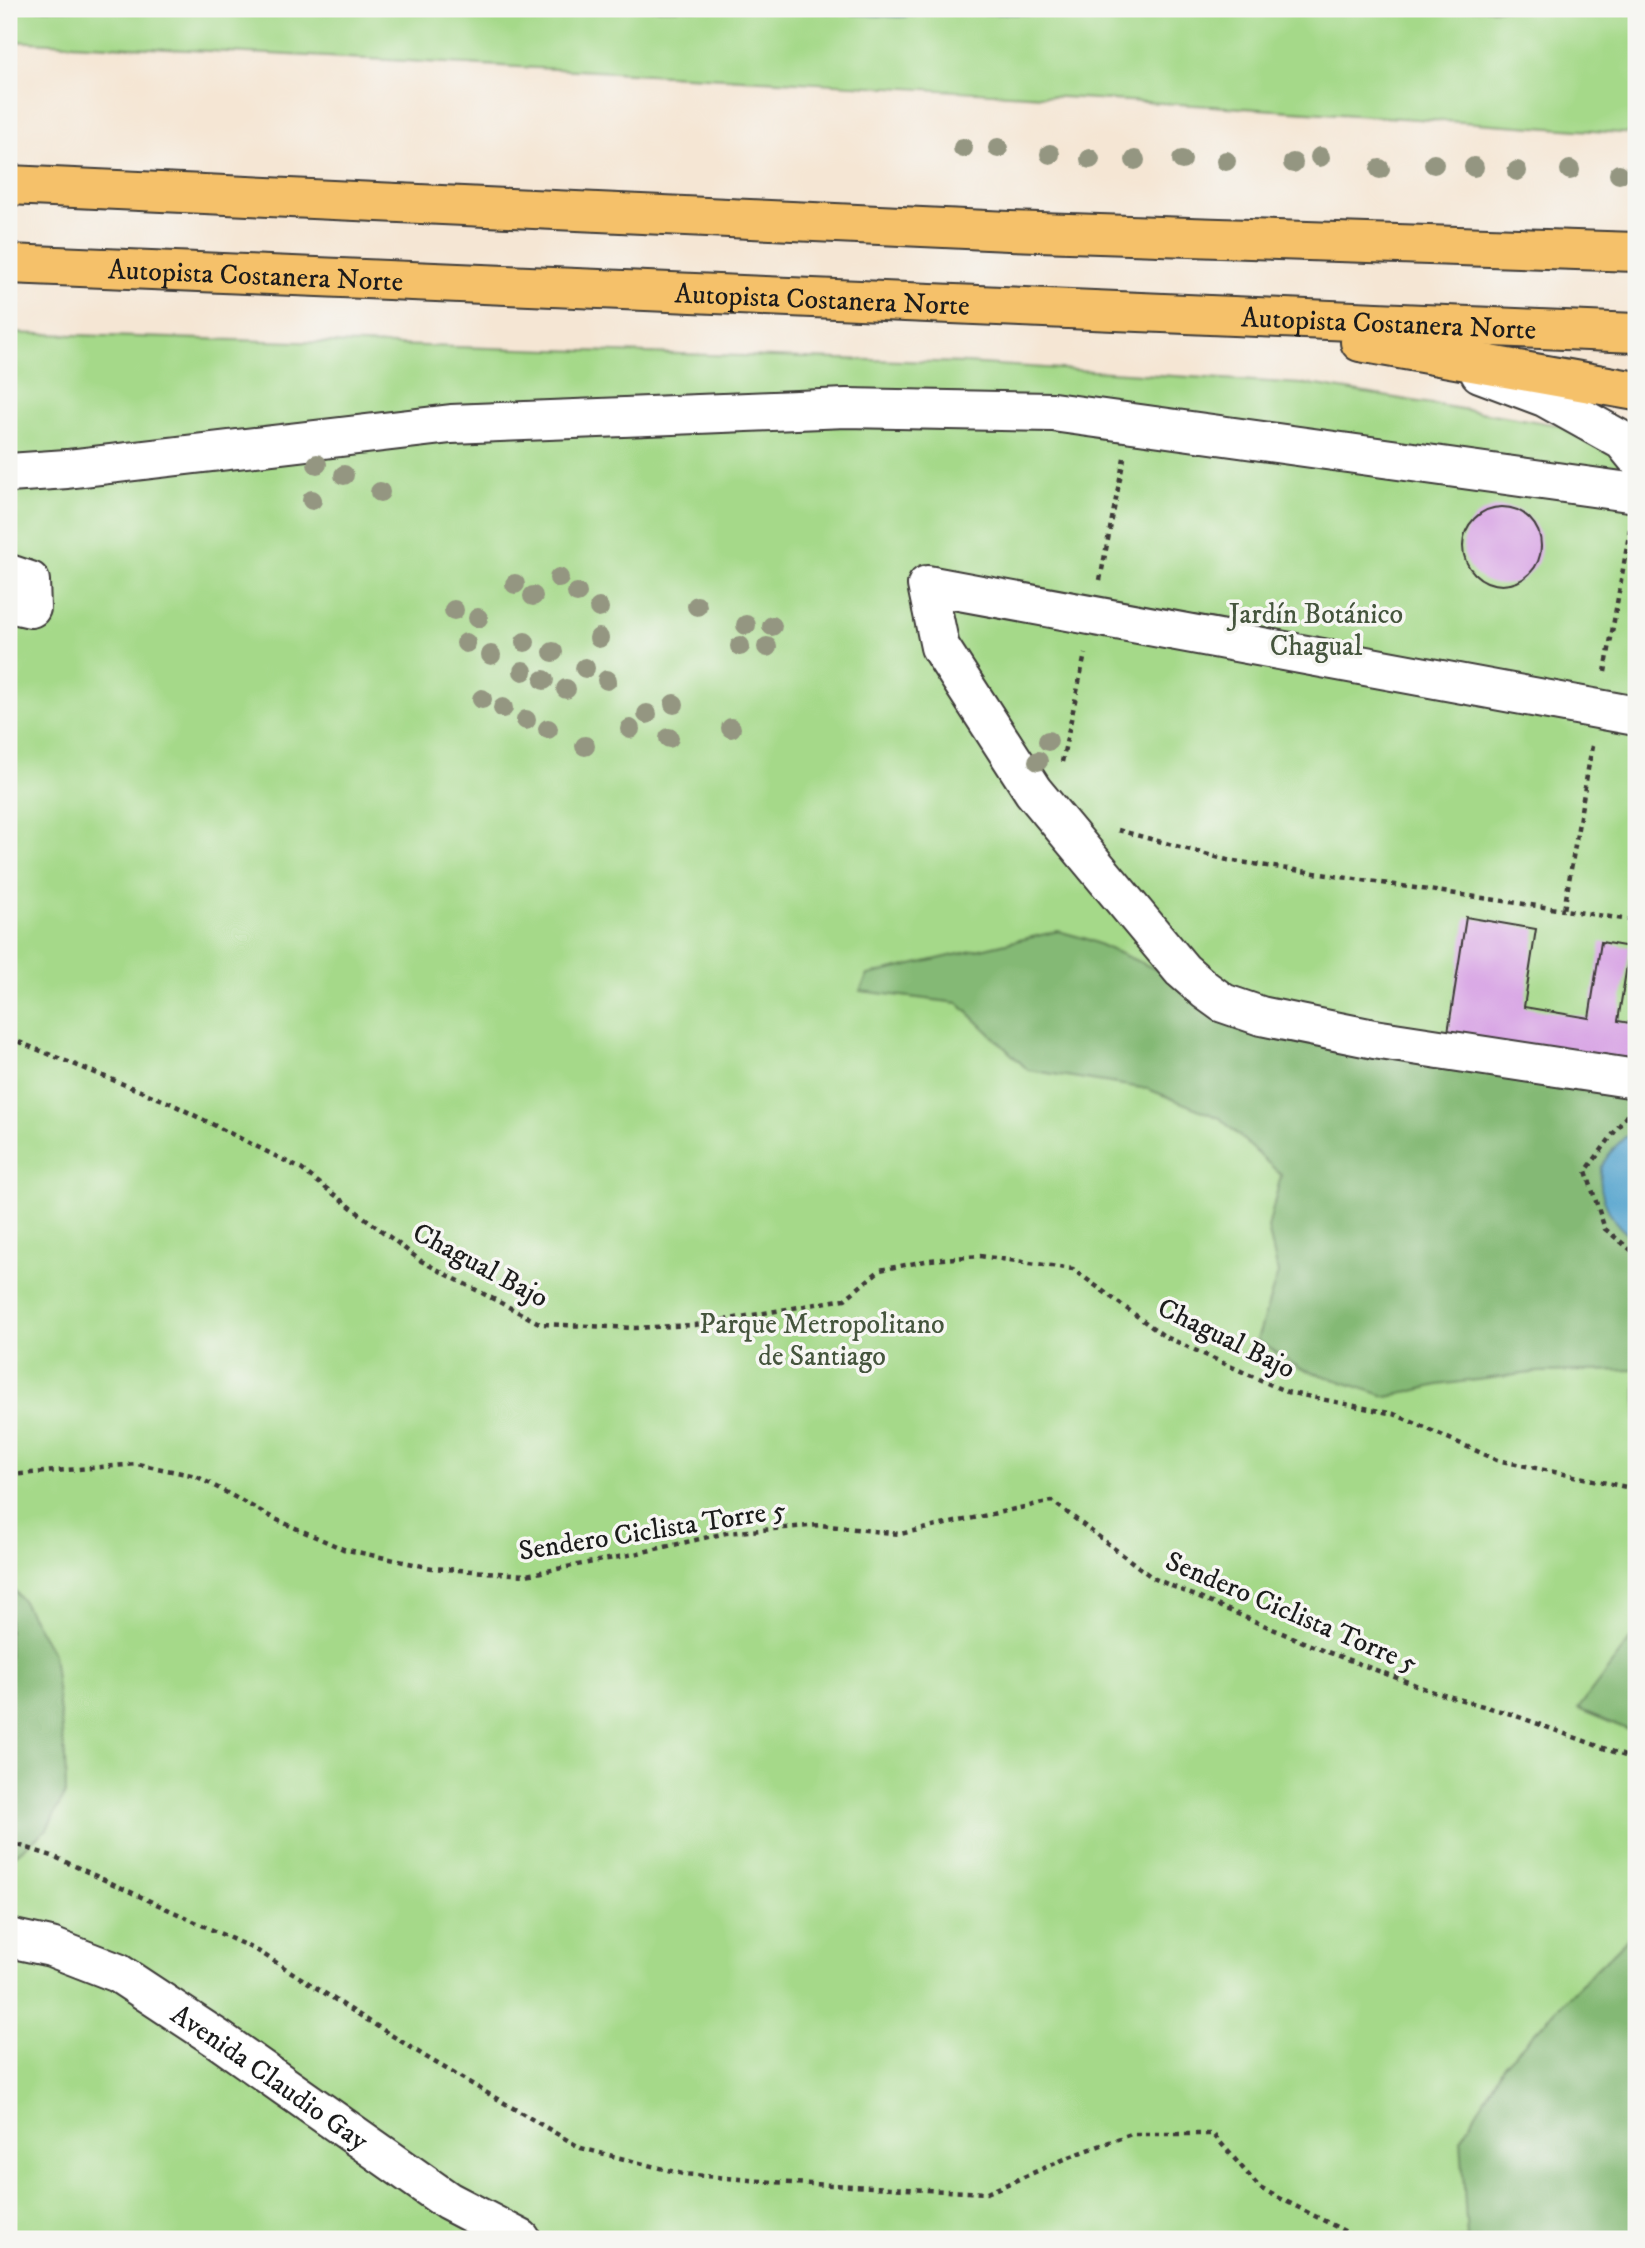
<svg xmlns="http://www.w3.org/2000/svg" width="1645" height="2248" font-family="'IM FELL DW Pica',serif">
<rect width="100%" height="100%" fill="#f6f6f2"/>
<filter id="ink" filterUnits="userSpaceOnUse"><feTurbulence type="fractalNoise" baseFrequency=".0143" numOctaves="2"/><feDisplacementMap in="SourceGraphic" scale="14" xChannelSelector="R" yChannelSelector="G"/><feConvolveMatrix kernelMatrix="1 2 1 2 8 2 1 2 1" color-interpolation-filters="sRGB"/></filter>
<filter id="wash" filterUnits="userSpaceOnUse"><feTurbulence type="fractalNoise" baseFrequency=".00686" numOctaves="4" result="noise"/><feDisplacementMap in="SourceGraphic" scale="28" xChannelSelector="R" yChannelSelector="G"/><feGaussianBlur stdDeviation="1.57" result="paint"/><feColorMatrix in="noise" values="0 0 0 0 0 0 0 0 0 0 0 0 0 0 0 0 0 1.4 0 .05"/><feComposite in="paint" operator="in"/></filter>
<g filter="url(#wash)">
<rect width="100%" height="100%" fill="#f5e6d4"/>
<g fill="#a5d989" stroke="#607a52" stroke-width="2">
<path d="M 9,9 L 1636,9 L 1636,134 C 1094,96 551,68 9,41 Z"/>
<path d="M 9,333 L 966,363 L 1317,385 L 1636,438 L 1636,2239 L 9,2239 Z"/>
</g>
<g fill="#84b975" stroke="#506a48" stroke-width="2">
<path d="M 1058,931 L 1087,939 L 1160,971 L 1636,1091 L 1636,1370 L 1539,1372 L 1438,1385 L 1388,1397 L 1300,1368 L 1257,1340 L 1278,1273 L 1268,1228 L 1281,1175 L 1220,1118 L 1148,1089 L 1028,1070 L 958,1003 L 860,991 L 868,975 Z"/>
<path d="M 9,1583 L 22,1600 L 53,1654 L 65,1756 L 66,1792 L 47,1829 L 9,1860 Z"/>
<path d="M 1636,1632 L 1636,1733 L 1578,1709 Z"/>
<path d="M 1636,1930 L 1636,2239 L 1467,2239 L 1461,2139 L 1504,2065 L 1577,1988 Z"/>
</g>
<g fill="#52a3cd" stroke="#376074" stroke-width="2">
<path d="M 770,9 L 1089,9 L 1077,11 L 1025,14 L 944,13 L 899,17 Z"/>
<path d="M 1636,1131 L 1636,1239 C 1613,1228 1597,1196 1601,1170 C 1602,1162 1610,1153 1615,1147 C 1622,1140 1626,1134 1636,1131 Z"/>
</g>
<g id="blocks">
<g fill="#d7a1e4">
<circle cx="1502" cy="546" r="39"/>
<path d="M 1466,917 L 1536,929 L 1524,1007 L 1589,1018 L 1601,942 L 1630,947 L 1618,1021 L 1636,1024 L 1636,1070 L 1447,1039 Z"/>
</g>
</g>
</g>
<g filter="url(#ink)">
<use href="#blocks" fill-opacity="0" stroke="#3d3a38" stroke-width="2"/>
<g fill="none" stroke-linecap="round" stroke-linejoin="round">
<g stroke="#3d3a38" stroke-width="42">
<g id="minor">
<path d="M 1480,373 L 1544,397 L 1623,441 L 1636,457"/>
<path d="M 9,473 L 67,469 L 451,424 L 846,408 L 1053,412 L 1636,493"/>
<path d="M 9,574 L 30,581 L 31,608 L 9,603"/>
<path d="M 1636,716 L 927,585 L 940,647 L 1033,791 L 1182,970 L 1205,990 L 1223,1003 L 1261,1016 L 1374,1039 L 1636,1079"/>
<path id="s1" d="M 9,1938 L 51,1947 L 118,1973 L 218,2039 L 448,2201 L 521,2239"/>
</g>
</g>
<g stroke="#3d3a38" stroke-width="42">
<g id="highway">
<path d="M 9,185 L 1009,231 L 1636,252"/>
<path id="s2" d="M 9,264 L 1636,333"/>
<path d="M 1360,342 L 1636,391"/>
</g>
</g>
<g stroke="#3d3a38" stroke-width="4.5" stroke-dasharray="5 5" stroke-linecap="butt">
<path d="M 1100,580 L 1124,458"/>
<path d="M 1605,672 L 1630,529"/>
<path d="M 1592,746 L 1564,910 L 1636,921"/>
<path d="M 1062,762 L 1085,654"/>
<path d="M 1118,830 L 1227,860 L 1564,910"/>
<path d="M 9,1038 L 170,1103 L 301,1169 L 421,1261 L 541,1324 L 635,1328 L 695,1325 L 845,1299 L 880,1270 L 930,1260 L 980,1256 L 1073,1269 L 1164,1336 L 1287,1392 L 1394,1414 L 1497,1460 L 1636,1489"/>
<path d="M 1627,1115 L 1586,1171 L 1605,1229 L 1636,1254"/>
<path d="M 9,1475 L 137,1464 L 196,1476 L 275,1519 L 343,1549 L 432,1568 L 526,1575 L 634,1554 L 726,1533 L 820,1525 L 900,1534 L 1052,1501 L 1153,1578 L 1322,1650 L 1384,1673 L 1434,1692 L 1511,1714 L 1636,1760"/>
<path d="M 9,1842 L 55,1857 L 258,1951 L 426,2057 L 581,2148 L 683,2174 L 772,2182 L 987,2193 L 1067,2158 L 1131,2134 L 1213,2134 L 1260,2188 L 1360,2239"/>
</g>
<use href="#minor" stroke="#fff" stroke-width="38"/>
<use href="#highway" stroke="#f5c16b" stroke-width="38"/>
</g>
<g fill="#949681">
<circle cx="963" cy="148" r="10"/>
<circle cx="998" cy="148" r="10"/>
<circle cx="1050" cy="154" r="10"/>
<circle cx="1320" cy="157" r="10"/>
<circle cx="1090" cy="159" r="10"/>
<circle cx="1135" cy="160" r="10"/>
<circle cx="1182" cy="160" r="10"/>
<circle cx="1226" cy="161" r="10"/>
<circle cx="1293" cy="163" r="10"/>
<circle cx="1434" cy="164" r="10"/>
<circle cx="1474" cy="167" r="10"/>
<circle cx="1380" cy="169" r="10"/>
<circle cx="1570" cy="170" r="10"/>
<circle cx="1517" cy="171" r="10"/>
<circle cx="1619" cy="174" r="10"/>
<circle cx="317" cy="464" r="10"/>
<circle cx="344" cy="475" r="10"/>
<circle cx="380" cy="492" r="10"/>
<circle cx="312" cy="500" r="10"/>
<circle cx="559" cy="578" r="10"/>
<circle cx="515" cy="584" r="10"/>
<circle cx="577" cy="593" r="10"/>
<circle cx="533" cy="596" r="10"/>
<circle cx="697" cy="606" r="10"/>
<circle cx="599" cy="608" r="10"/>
<circle cx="454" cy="610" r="10"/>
<circle cx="478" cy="618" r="10"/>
<circle cx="746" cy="625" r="10"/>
<circle cx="772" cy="626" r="10"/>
<circle cx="599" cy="638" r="10"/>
<circle cx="525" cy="642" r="10"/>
<circle cx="466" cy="643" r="10"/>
<circle cx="740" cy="646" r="10"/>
<circle cx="767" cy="647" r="10"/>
<circle cx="553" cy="652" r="10"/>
<circle cx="491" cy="655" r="10"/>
<circle cx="585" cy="668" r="10"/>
<circle cx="523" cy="671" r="10"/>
<circle cx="544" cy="680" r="10"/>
<circle cx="607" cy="680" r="10"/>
<circle cx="566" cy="689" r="10"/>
<circle cx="482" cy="699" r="10"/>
<circle cx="674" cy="704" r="10"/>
<circle cx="503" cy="708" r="10"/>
<circle cx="647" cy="714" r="10"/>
<circle cx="526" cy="720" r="10"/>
<circle cx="731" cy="728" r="10"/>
<circle cx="548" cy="729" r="10"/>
<circle cx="630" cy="729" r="10"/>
<circle cx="669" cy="738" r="10"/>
<circle cx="1048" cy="741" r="10"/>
<circle cx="585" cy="746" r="10"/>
<circle cx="1038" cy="761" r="10"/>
</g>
</g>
<g text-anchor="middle" stroke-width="7" stroke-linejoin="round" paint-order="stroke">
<g font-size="28" fill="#1c1c1c" stroke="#f6f6f2">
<text dy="10" stroke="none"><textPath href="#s2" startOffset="247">Autopista Costanera Norte</textPath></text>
<text dy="10" stroke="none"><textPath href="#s2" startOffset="814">Autopista Costanera Norte</textPath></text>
<text dy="10" stroke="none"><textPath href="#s2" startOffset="1381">Autopista Costanera Norte</textPath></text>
<text transform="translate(481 1264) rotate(28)" y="10">Chagual Bajo</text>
<text transform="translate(1227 1337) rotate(26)" y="10">Chagual Bajo</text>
<text transform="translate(652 1529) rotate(-9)" y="10">Sendero Ciclista Torre 5</text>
<text transform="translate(1292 1611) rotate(23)" y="10">Sendero Ciclista Torre 5</text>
<text dy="10" stroke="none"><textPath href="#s1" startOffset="299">Avenida Claudio Gay</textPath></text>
</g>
<g font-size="28" fill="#45553d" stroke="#f6f6f2">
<text x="1316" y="623">Jardín Botánico<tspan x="1316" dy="32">Chagual</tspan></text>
<text x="822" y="1333">Parque Metropolitano<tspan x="822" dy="32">de Santiago</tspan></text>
</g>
</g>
<rect width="1645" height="2248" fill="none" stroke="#f6f6f2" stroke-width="35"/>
</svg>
